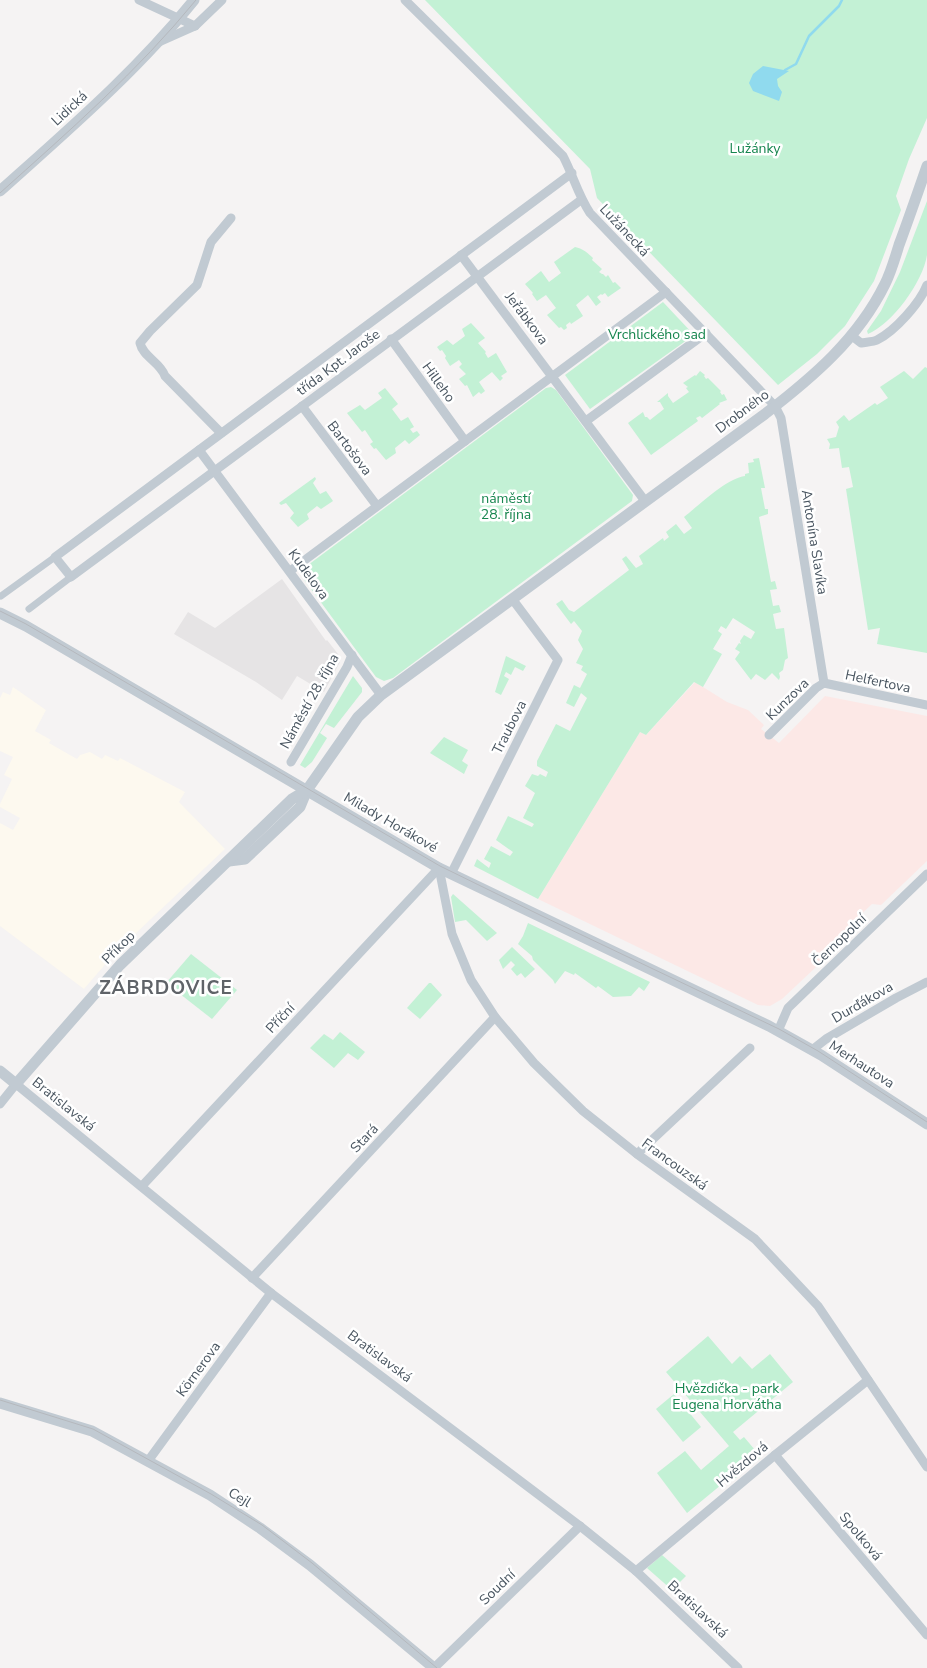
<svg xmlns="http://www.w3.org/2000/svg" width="927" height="1668" font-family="'Nunito Sans',sans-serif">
<rect width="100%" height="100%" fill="#f5f3f3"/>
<path fill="#fdf9ef" d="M 13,687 L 46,710 L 35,731 L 51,740 L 49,743 L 77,759 L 80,755 L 90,752 L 102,759 L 105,755 L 118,761 L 120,758 L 185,792 L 179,802 L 225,849 L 115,953 L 84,989 L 0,926 L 0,823 L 13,830 L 20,818 L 0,807 L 0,804 L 12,779 L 4,775 L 13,757 L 0,751 L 0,698 L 3,692 L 10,695 Z"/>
<path fill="#e6e4e5" d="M 282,579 L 326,641 L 327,640 L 338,654 L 340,662 L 324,692 L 297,676 L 282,700 L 256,682 L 174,634 L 188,612 L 215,628 Z"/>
<path fill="#fce8e6" d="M 695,682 L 727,702 L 748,710 L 764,725 L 761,729 L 779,743 L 825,696 L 927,716 L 927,861 L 881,905 L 872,904 L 829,945 L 831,948 L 831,953 L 782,999 L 770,1006 L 758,1005 L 538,899 L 640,732 L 646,735 Z"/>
<g fill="#c3f1d5">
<path d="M 425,0 L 927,0 L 927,118 L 909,159 L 896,196 L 901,210 L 874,281 L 845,326 L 817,354 L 778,385 L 597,198 L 590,169 Z"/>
<path d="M 927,201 C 927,219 927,238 927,255 C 923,282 892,324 868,334 L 867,331 L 881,311 L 900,272 Z"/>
<path d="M 575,247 C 584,249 586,252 593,258 L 592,260 L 602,269 L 599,272 L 602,274 L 603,274 L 606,277 L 608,275 L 613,283 L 615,282 L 621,288 L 608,297 L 605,293 L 602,295 L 601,294 L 597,297 L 601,302 L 596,306 L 588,295 L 576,305 L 583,316 L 571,324 L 570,322 L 566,325 L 567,328 L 564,330 L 561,327 L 559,328 L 547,315 L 556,308 L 546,295 L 537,301 L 532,294 L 533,293 L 525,284 L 541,271 L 549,282 L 561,273 L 554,262 Z"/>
<path d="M 663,302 L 694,335 L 590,409 L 565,375 Z"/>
<path d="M 471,323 L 485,338 L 478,343 L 486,352 L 485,353 L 488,358 L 496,353 L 507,372 L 501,376 L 503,378 L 500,381 L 492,372 L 479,382 L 485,391 L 481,394 L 479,392 L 473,397 L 467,385 L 465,386 L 459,379 L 466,374 L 459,367 L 462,364 L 459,360 L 450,366 L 445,358 L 446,356 L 442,350 L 440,351 L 437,347 L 447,340 L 453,345 L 465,336 L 462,329 Z"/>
<path d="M 925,367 L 927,368 L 927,653 L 877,644 L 880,628 L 868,630 L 846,489 L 853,487 L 849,467 L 842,468 L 839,448 L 829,449 L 830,444 L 827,439 L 836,437 L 839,427 L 836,422 L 844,415 L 849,421 L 875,403 L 877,405 L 888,398 L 880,387 L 904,371 L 913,379 Z"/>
<path d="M 700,371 L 705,375 L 704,376 L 706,379 L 708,378 L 721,391 L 720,392 L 722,395 L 724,394 L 727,400 L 719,403 L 720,404 L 702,418 L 700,416 L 696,418 L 698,421 L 651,455 L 628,423 L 643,412 L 645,417 L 647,417 L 650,420 L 664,409 L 660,402 L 657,402 L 668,393 L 668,396 L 673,403 L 689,392 L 686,388 L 688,387 L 683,383 L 695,375 L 696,376 Z"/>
<path d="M 551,387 L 556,390 L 633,495 L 632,501 L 393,678 L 384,681 L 376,677 L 303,578 L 301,573 L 304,568 L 546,388 Z"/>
<path d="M 385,388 L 398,404 L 392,409 L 401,421 L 408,417 L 414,427 L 410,429 L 413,433 L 417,431 L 420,435 L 409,444 L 405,440 L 395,448 L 396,453 L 386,460 L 376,448 L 374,449 L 370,444 L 373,442 L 365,430 L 362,432 L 347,413 L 360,405 L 365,410 L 382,398 L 378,393 Z"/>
<path d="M 759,458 L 765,488 L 761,488 L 765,509 L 768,509 L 768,514 L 759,517 L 771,582 L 775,581 L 777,589 L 770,590 L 773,606 L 779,605 L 781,612 L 773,614 L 776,629 L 784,628 L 788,658 L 785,660 L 783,670 L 779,673 L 780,677 L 779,680 L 772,673 L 765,680 L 756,674 L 751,680 L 735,659 L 740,652 L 735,649 L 739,643 L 741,644 L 740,641 L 744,635 L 751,639 L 755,632 L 733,618 L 726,629 L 721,626 L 718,631 L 722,634 L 713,649 L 722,654 L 703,687 L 694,682 L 646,735 L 640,732 L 538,899 L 474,866 L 477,859 L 489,868 L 491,863 L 484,859 L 491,846 L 510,856 L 513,852 L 496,840 L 508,816 L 532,827 L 534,824 L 523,818 L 535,793 L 525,786 L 532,774 L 538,776 L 540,774 L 546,777 L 548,772 L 537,766 L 537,761 L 556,724 L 570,731 L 587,698 L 581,693 L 574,707 L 566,703 L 574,685 L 580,688 L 587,674 L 581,670 L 583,666 L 576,663 L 583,649 L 578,640 L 582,631 L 574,621 L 571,624 L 556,604 L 562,600 L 569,610 L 574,612 L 629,570 L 622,559 L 626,556 L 636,568 L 643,564 L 639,556 L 663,538 L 664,541 L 669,537 L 666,532 L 676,524 L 684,534 L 692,528 L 684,517 C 698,506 727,478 745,476 L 745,474 L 749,473 L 748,463 L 754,462 L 753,459 Z"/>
<path d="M 315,477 L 316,479 L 313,483 L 320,494 L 326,491 L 333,501 L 321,509 L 317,506 L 307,514 L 309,519 L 298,527 L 290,518 L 294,513 L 286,503 L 281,505 L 279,503 Z"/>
<path d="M 506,656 L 526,666 L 523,671 L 515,667 L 511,675 L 506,672 L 504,676 L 509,679 L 501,695 L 495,692 Z"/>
<path d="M 353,676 L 362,688 L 362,692 L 334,728 L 326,724 L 320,733 L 327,738 L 312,762 L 305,768 L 300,765 Z"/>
<path d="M 444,737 L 468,750 L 462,761 L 468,765 L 464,774 L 430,753 Z"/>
<path d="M 453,894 L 497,933 L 487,941 L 466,920 L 455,922 L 451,897 Z"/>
<path d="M 528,923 L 650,982 L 644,991 L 639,987 L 631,996 L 613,997 L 598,986 L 596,988 L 575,973 L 574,975 L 565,971 L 555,984 L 553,980 L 533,960 L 532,956 L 518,944 L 523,936 Z"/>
<path d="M 512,947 L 535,969 L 525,978 L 521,973 L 517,976 L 511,969 L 515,965 L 511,961 L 503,969 L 499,960 Z"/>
<path d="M 191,954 L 237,990 L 212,1019 L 166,983 Z"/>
<path d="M 429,983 L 431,983 L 442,995 L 420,1019 L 407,1008 Z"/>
<path d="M 340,1032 L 365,1052 L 358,1060 L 348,1053 L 334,1068 L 310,1048 L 324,1034 L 333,1040 Z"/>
<path d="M 708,1336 L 732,1364 L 740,1356 L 752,1369 L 770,1354 L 793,1382 L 733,1432 L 740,1440 L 744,1437 L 761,1457 L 732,1481 L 727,1480 L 687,1513 L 657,1473 L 685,1451 L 701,1470 L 729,1446 L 666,1372 Z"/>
<path d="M 674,1394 L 701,1427 L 683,1442 L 656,1409 Z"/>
<path d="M 662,1555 L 686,1576 L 672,1590 L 647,1568 Z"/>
</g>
<path fill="#90daee" d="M 763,66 L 789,71 L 777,79 L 778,86 L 782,92 L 779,101 L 753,91 L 749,83 L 753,74 Z"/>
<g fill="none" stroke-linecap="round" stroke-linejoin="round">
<path stroke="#90daee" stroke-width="2.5" d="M 785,70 L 796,64 L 809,36 L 839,6 L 842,0"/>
<g stroke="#c1cad2" stroke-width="7">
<path d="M 1,596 L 55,557"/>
<path d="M 29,609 L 71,577"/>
</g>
<g stroke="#c1cad2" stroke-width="9">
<path d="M 139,0 L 195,26"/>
<path d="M 405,0 L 563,156 C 573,175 578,195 590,213 L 775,406 L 781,418 L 824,683"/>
<path d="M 159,42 L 195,26 L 222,0"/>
<path d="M 572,173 L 55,557 L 71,577 L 581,200"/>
<path d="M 461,255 L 645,501"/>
<path d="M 852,336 L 861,343 C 866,342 873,342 877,340 C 895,331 920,303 927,285"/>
<path d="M 391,339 L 465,441"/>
<path d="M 302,406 L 377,506"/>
<path d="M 586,421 L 706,333"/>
<path d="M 221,433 L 165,376 C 160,362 143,357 140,343 L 150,331 L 197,285 L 211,242 L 231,218"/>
<path d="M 199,450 L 381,695"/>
<path d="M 290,571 L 666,292"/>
<path d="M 824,683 L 927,705"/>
<path d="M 769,735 L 816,688 L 824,683"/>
<path d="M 291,762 L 347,667 L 352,655"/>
<path d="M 439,868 L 452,934 L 471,980 L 495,1017 L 534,1063 L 583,1111 L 637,1154 L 755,1239 L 818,1306 L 927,1467"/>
<path d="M 451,874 L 558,660 L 513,600"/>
<path d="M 778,1031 L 788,1008 L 927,874"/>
<path d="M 812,1050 L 826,1039 L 896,998 L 927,982"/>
<path d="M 0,1104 L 16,1084 L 271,1293 L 580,1526 L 636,1571 L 738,1668"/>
<path d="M 637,1154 L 750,1048"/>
<path d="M 142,1186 L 439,868"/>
<path d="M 252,1278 L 495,1017"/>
<path d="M 775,1455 L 927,1635"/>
<path d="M 148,1461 L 271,1293"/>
<path d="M 636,1571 L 775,1455 L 868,1380"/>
<path d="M 434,1668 L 580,1526"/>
</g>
<g stroke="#c1cad2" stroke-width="11">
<path d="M 0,191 C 68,130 137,71 194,0"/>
<path d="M 0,613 L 26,626 L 439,868 L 769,1026 L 821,1055 L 927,1124"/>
<path d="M 229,861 L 245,859 L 300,807 L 307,790 L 358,717 L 381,695 L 765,414 C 813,377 858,339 885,284 C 891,272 895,258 899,245 C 909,218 918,192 927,166"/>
<path d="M 0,1071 L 16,1084 L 120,965 L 292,799 L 307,790"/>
<path d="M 0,1403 L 92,1431 L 210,1495 L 260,1528 L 310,1565 L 434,1668"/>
</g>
<g stroke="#b5b8bd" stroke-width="1">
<path d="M 0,193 C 68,132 138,71 196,0"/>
<path d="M 0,611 L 26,624 L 440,866 L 542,916 L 779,1029 L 818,1051 L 927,1122"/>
<path d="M 0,1400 L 93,1429 L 211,1494 L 262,1525 L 312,1563 L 437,1668"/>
</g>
</g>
<g text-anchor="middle" stroke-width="5" stroke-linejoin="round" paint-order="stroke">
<g font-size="14" fill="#4a5661" stroke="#fff">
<text transform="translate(69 108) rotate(-43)" y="5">Lidická</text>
<text transform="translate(625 230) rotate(47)" y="5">Lužánecká</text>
<text transform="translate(527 318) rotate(53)" y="5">Jeřábkova</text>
<text transform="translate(338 362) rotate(-37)" y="5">třída Kpt. Jaroše</text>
<text transform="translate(439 382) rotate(54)" y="5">Hilleho</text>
<text transform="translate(742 411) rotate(-37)" y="5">Drobného</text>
<text transform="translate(350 448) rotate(53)" y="5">Bartošova</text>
<text transform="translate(815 542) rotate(81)" y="5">Antonína Slavíka</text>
<text transform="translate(309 574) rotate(54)" y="5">Kudelova</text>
<text transform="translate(878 681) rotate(12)" y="5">Helfertova</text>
<text transform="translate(787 699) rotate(-44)" y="5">Kunzova</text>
<text transform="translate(309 701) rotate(-61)" y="5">Náměstí 28. října</text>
<text transform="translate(509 727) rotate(-63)" y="5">Traubova</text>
<text transform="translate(391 822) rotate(30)" y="5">Milady Horákové</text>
<text transform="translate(839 940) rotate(-44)" y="5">Černopolní</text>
<text transform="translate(118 947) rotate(-45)" y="5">Příkop</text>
<text transform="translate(862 1002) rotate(-30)" y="5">Durďákova</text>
<text transform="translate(280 1018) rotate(-47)" y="5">Příční</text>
<text transform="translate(862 1064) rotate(33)" y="5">Merhautova</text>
<text transform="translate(64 1104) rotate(39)" y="5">Bratislavská</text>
<text transform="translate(364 1138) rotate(-47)" y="5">Stará</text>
<text transform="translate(675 1164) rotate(36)" y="5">Francouzská</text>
<text transform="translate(380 1356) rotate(37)" y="5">Bratislavská</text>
<text transform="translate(198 1369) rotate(-54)" y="5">Körnerova</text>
<text transform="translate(742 1464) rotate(-40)" y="5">Hvězdová</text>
<text transform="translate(240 1497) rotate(32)" y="5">Cejl</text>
<text transform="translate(861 1536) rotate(50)" y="5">Spolková</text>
<text transform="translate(497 1587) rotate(-44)" y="5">Soudní</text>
<text transform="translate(698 1609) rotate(43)" y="5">Bratislavská</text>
</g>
<g font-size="14" fill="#17864f" stroke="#fff">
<text x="755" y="153">Lužánky</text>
<text x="657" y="339">Vrchlického sad</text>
<text x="506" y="503">náměstí<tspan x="506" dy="16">28. října</tspan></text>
<text x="727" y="1393">Hvězdička - park<tspan x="727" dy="16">Eugena Horvátha</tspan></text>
</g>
<g font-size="19" font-weight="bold" letter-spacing="1" fill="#5f6368" stroke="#fff">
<text x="166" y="994">ZÁBRDOVICE</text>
</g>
</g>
</svg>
